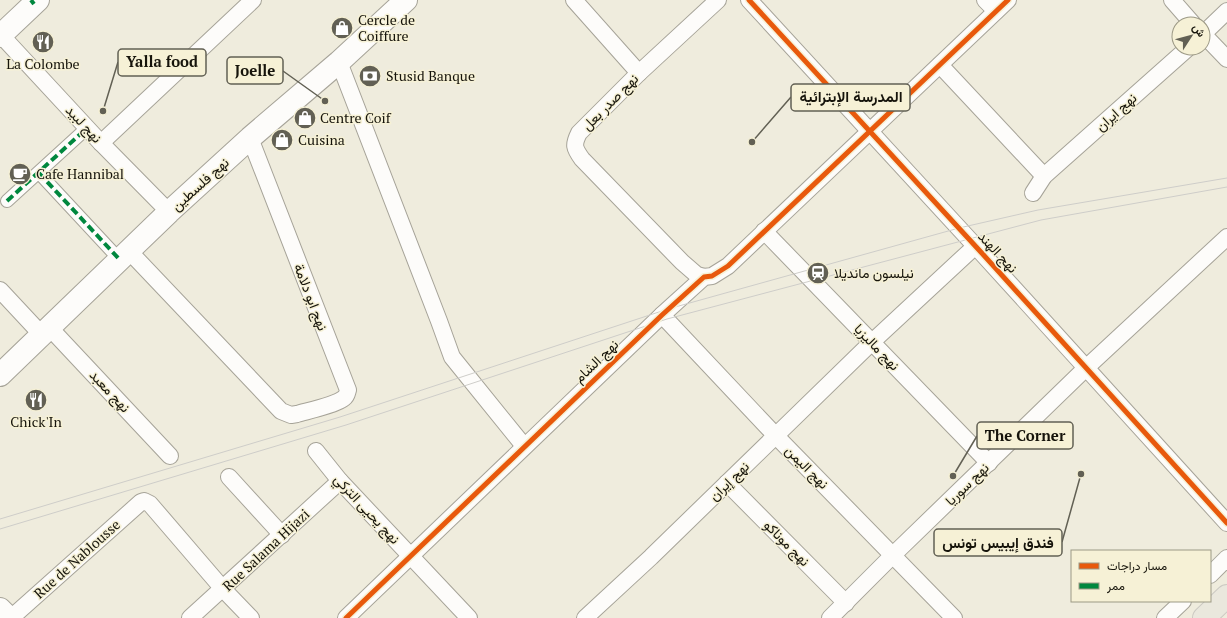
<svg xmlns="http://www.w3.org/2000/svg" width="1227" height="618" font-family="'PT Serif',Vazirmatn,serif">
<rect width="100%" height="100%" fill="#efecdd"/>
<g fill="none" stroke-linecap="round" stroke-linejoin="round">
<g stroke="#a6a398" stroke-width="14">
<g id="pedestrian">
<path d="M 39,173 L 120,260"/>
<path d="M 7,201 L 87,128"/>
</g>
</g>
<g stroke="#a6a398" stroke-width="18">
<g id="minor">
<path d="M 574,0 L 639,73"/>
<path d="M 749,0 L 979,250 L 1227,523"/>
<path d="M 985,0 L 996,11"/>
<path d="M 1172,0 L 1193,24"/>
<path d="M 1203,34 L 1227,59"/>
<path d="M 1203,34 L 1227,11"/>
<path d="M 1,35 L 101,143 L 169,212"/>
<path d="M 339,62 L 439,321 L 452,357 L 524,446"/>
<path d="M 940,65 L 1044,176"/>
<path d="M 101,143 L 253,0"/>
<path d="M 1033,193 L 1044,176 L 1188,48"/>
<path d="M 764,231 L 989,463"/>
<path d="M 129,251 L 281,411 L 291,415 L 297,414 C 307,411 336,405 344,398 C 347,396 347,393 348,390 L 250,138"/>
<path d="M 704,277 L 697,275 L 682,262 L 582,159 C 574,148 573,145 579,133 L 639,73 L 718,0"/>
<path d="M 0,290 L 42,335"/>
<path d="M 662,315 L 776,436 L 954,618"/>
<path d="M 49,327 L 170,456"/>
<path d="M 316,451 L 340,481 L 469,618"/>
<path d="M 229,477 L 282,535"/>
<path d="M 727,483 L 846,603"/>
<path d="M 1210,575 L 1227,558"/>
<path d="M 11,618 L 141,502 L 144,501 L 150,504 L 223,589 L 251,618"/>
<path d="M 190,618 L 340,481"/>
<path d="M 346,618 L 662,315 L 704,277 L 712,276 L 728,266 L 1008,0"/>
<path d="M 585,618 L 651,557 L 872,342 L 969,252"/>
<path d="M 830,618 L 893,555 L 1087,367 L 1227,237"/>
<path d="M 1165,618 L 1183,601"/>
</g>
</g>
<g stroke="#a6a398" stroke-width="24">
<g id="secondary">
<path d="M 0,36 L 38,0"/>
<path d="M 0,375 L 169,212 L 250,138 L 339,62 L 406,0"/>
<path d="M 0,609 L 9,618"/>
</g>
</g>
<g stroke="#cbc9c2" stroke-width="24">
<path id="primary" d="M 1204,618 L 1227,596"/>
</g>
<use href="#pedestrian" stroke="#fdfcfa" stroke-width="12"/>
<use href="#minor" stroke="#fdfcfa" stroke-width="16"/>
<use href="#secondary" stroke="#fdfcfa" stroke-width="22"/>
<use href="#primary" stroke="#eae8dd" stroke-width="22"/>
<g stroke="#cecdc9" stroke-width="1">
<path d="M 0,519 L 340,417 L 668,309 L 959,228 L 1038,210 L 1227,178"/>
<path d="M 0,529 L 346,425 L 667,319 L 1041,220 L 1227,187"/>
</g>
<g stroke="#00873e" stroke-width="4" stroke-dasharray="8 4" stroke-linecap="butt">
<path d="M 31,0 L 34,4"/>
<path d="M 39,173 L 120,260"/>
<path d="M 7,201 L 87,128"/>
</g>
<g stroke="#f6f1d6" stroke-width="8">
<g id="cycleway">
<path d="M 749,0 L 979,250 L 1227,523"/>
<path d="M 346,618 L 662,315 L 704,277 L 712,276 L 728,266 L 1008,0"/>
</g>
</g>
<use href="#cycleway" stroke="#e8590c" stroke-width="5"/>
</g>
<defs>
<g id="shop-disc" transform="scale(1.15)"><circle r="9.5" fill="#626054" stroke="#f6f1d6"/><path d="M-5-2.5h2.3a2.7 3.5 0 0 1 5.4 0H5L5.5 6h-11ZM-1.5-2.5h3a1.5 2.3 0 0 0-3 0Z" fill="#fff"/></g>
<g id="restaurant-disc" transform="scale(1.15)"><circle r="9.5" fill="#626054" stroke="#f6f1d6"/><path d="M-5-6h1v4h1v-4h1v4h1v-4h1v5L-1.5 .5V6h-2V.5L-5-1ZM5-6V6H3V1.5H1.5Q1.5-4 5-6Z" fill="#fff"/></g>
<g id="bank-disc" transform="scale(1.15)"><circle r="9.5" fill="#626054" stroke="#f6f1d6"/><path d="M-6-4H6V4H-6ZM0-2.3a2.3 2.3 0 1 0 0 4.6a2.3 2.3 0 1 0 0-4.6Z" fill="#fff"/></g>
<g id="cafe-disc" transform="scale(1.15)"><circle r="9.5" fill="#626054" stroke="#f6f1d6"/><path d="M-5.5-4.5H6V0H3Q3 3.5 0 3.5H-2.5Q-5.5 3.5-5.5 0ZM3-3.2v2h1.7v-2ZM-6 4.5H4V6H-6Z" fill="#fff"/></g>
<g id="station-disc" transform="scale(1.15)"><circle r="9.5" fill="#626054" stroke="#f6f1d6"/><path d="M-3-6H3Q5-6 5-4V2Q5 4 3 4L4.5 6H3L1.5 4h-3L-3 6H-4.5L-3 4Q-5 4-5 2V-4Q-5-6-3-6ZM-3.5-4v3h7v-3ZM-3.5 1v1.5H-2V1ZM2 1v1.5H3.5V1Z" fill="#fff"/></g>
</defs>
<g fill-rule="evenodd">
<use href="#shop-disc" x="342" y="28"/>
<use href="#restaurant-disc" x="43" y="42"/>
<use href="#bank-disc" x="370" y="76"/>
<use href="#shop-disc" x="305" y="118"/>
<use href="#shop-disc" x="282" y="140"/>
<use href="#cafe-disc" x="20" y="174"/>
<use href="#station-disc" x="818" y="273"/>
<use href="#restaurant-disc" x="36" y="400"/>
</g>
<g text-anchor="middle" stroke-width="3" stroke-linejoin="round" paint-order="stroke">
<g font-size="14" fill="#16140b" stroke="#f6f1d6" text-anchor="start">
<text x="358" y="25">Cercle de<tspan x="358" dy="16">Coiffure</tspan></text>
<text x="43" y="69" text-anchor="middle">La Colombe</text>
<text x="386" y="81">Stusid Banque</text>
<text x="320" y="123">Centre Coif</text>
<text x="298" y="145">Cuisina</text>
<text x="36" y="179">Cafe Hannibal</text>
<text x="834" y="278">نيلسون مانديلا</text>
<text x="36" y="427" text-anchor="middle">Chick'In</text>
</g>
<g font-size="14" fill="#16140b" stroke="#f6f1d6">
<text transform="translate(610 102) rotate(-45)" y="5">نهج صدر بعل</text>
<text transform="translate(1116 112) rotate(-42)" y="5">نهج ايران</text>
<text transform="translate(84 124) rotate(47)" y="5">نهج لبيد</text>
<text transform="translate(200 184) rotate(-42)" y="5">نهج فلسطين</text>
<text transform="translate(998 252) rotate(47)" y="5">نهج الهند</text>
<text transform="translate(311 297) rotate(69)" y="5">نهج ابو دلامة</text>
<text transform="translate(877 347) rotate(46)" y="5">نهج ماليزيا</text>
<text transform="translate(596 361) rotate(-44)" y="5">نهج الشام</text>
<text transform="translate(110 391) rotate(47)" y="5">نهج معبد</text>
<text transform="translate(807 467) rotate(45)" y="5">نهج اليمن</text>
<text transform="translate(729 481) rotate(-44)" y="5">نهج إيران</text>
<text transform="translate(967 484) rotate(-44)" y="5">نهج سوريا</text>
<text transform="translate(367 509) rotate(47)" y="5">نهج يحيى التركي</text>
<text transform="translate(787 543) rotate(45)" y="5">نهج موناكو</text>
<text transform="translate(266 550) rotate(-43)" y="5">Rue Salama Hijazi</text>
<text transform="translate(77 559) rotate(-42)" y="5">Rue de Nablousse</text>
</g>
</g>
<path fill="none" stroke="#626054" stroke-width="1.5" d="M103 111L118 62M325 101L283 71M752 142L791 97M953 476L977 436M1081 474L1062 542"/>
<g fill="#626054" stroke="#f6f1d6" stroke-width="1.5">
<circle cx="103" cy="111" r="4"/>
<circle cx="325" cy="101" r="4"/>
<circle cx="752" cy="142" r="4"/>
<circle cx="953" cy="476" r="4"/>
<circle cx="1081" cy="474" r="4"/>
</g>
<g fill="#f6f1d6" stroke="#626054" stroke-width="1.5">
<rect x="118" y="49" width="88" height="27" rx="4"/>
<rect x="227" y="57" width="56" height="27" rx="4"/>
<rect x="791" y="84" width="119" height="27" rx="4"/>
<rect x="977" y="422" width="96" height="27" rx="4"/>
<rect x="934" y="529" width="128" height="27" rx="4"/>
</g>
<g font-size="15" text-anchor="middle" font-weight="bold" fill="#16140b">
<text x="162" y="67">Yalla food</text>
<text x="255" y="76">Joelle</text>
<text x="851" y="102">المدرسة الإبترائية</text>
<text x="1025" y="441">The Corner</text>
<text x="998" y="548">فندق إيبيس تونس</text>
</g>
<rect x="1071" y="550" width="140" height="52" fill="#f6f1d6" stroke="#9c9985"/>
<rect x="1079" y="563" width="20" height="6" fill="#e8590c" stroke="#9c9985"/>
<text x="1107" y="570" font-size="12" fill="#16140b">مسار دراجات</text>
<rect x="1079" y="583" width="20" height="6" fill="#00873e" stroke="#9c9985"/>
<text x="1107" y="590" font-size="12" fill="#16140b">ممر</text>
<g transform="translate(1191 36) rotate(54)"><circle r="19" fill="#f6f1d6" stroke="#9c9985"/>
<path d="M0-3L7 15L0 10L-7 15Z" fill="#626054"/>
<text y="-6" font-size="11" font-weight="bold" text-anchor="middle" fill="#16140b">ش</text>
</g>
</svg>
